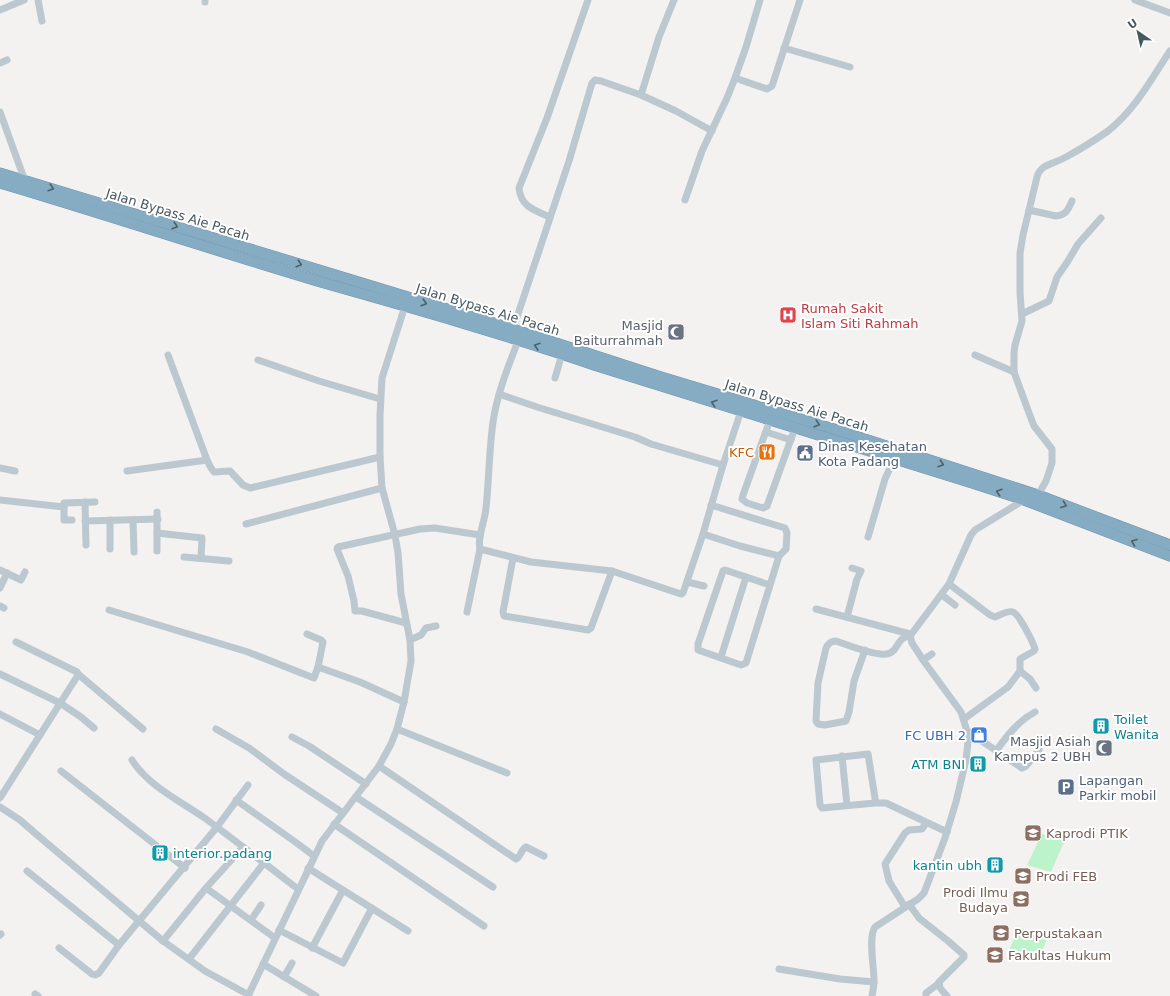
<svg xmlns="http://www.w3.org/2000/svg" width="1170" height="996" font-family="'DejaVu Sans',sans-serif">
<rect width="100%" height="100%" fill="#f4f1f1"/>
<g fill="#bdf3cb">
<path d="M 1042,834 L 1065,840 L 1051,872 L 1027,865 Z"/>
<path d="M 1019,927 L 1048,937 L 1037,962 L 1010,948 Z"/>
</g>
<g fill="none" stroke-linecap="round" stroke-linejoin="round">
<g stroke="#7097af" stroke-width="11">
<g id="highway">
<path d="M 0,173 L 510,328 L 658,376 L 834,429 L 1038,495 L 1170,545"/>
<path d="M 0,183 C 108,215 216,251 324,283 C 416,309 507,335 597,366 L 972,483 L 1024,500 L 1170,556"/>
</g>
</g>
<g stroke="#bbc8cf" stroke-width="7">
<path d="M 38,0 L 42,21"/>
<path d="M 205,0 L 205,2"/>
<path d="M 1135,0 L 1170,13"/>
<path d="M 0,10 L 24,0"/>
<path d="M 784,48 L 850,67"/>
<path d="M 0,63 L 7,60"/>
<path d="M 735,78 L 767,89 L 772,86 L 800,0"/>
<path d="M 641,95 L 676,111 L 712,131"/>
<path d="M 0,112 L 25,181"/>
<path d="M 685,200 L 702,151 L 727,98 L 735,78 L 746,47 L 760,0"/>
<path d="M 1029,210 L 1056,216 C 1066,215 1068,210 1072,201"/>
<path d="M 550,217 C 534,210 521,207 519,188 L 547,118 L 588,0"/>
<path d="M 1022,314 L 1049,301 L 1057,277 L 1068,261 L 1078,244 L 1101,218"/>
<path d="M 513,329 L 569,161 L 592,83 L 595,80 L 601,81 L 641,95 L 659,37 L 674,0"/>
<path d="M 168,355 L 207,460 L 211,468 L 214,472 L 230,471 L 243,485 L 250,488 L 380,457"/>
<path d="M 975,355 L 1014,372"/>
<path d="M 258,360 L 319,381 L 380,399"/>
<path d="M 555,378 L 562,354"/>
<path d="M 499,394 L 537,407 L 635,437 L 651,444 L 723,465 L 703,534 L 683,593 L 681,594 L 612,571 L 531,562 L 480,549 C 477,538 485,521 486,508 C 489,480 489,451 493,422 C 497,394 508,367 518,341"/>
<path d="M 770,420 L 743,495 L 742,499 L 747,503 L 763,508 L 767,506 L 795,428"/>
<path d="M 766,432 L 791,440"/>
<path d="M 723,465 L 741,411"/>
<path d="M 0,468 L 15,471"/>
<path d="M 127,471 L 207,460"/>
<path d="M 1038,495 L 1046,481 L 1052,463 L 1052,449 L 1034,426 L 1029,413 L 1014,372 L 1014,353 L 1015,345 L 1022,321 L 1020,292 L 1020,253 L 1023,235 L 1037,177 C 1038,173 1040,170 1044,167 C 1051,163 1059,161 1066,157 C 1081,149 1095,140 1108,131 C 1135,110 1152,78 1170,51"/>
<path d="M 0,500 L 64,507 L 64,503 L 95,502"/>
<path d="M 85,502 L 86,545"/>
<path d="M 711,505 L 785,528 L 787,533 L 786,549 L 779,556"/>
<path d="M 64,507 L 64,520 L 72,520"/>
<path d="M 157,512 L 157,551"/>
<path d="M 110,520 L 110,549"/>
<path d="M 133,520 L 134,552"/>
<path d="M 85,521 L 158,519"/>
<path d="M 246,524 L 382,488"/>
<path d="M 157,533 L 202,538 L 201,558"/>
<path d="M 703,534 L 740,546 L 779,556 L 746,663 L 741,665 L 698,650 L 698,644 L 723,571 L 725,570 L 770,585"/>
<path d="M 868,537 L 885,479 L 894,459"/>
<path d="M 184,557 L 229,561"/>
<path d="M 513,558 L 503,612 L 504,616 L 588,630 L 591,628 L 612,571"/>
<path d="M 0,570 L 21,580 L 25,572"/>
<path d="M 687,582 L 704,586"/>
<path d="M 949,584 L 990,615 L 995,617 C 1000,615 1008,610 1013,612 C 1019,614 1033,642 1035,649 L 1034,651 L 1020,659 L 1020,671 L 1008,687 L 964,719"/>
<path d="M 0,588 L 7,573"/>
<path d="M 942,595 L 955,605"/>
<path d="M 0,606 L 4,608"/>
<path d="M 816,609 L 910,634"/>
<path d="M 109,610 L 248,652 L 314,678 L 318,667 L 360,682 L 404,702"/>
<path d="M 467,612 L 480,549"/>
<path d="M 847,617 L 857,579 L 861,571 L 852,568"/>
<path d="M 406,623 L 362,611 L 355,611 L 354,601 L 348,576 L 337,549 L 338,547 L 420,529 L 435,528 L 480,535"/>
<path d="M 307,634 L 321,640 L 323,642 L 318,667"/>
<path d="M 410,640 L 421,635 L 426,628 L 436,626"/>
<path d="M 865,650 L 854,681 L 849,712 L 846,721 L 825,725 L 818,724 L 816,721 L 818,683 L 826,648 C 828,644 831,641 836,641 C 847,645 875,656 886,654 C 888,654 892,652 894,650 C 899,644 900,637 910,636"/>
<path d="M 721,657 L 746,577"/>
<path d="M 923,660 L 932,654"/>
<path d="M 1020,671 L 1030,679 L 1036,688"/>
<path d="M 0,674 L 60,703 L 81,717 L 94,728"/>
<path d="M 78,674 L 143,729"/>
<path d="M 0,714 L 40,735"/>
<path d="M 216,729 L 249,748 L 284,774 L 343,813"/>
<path d="M 397,729 L 507,773"/>
<path d="M 967,731 L 1022,768 L 1026,766 L 1039,750"/>
<path d="M 292,737 L 309,746 L 366,784"/>
<path d="M 996,751 C 1007,736 1018,721 1035,712"/>
<path d="M 842,756 L 847,805"/>
<path d="M 132,760 C 148,786 182,802 206,819 C 237,842 268,866 298,889"/>
<path d="M 379,766 L 516,859 C 521,857 521,849 526,847 L 544,856"/>
<path d="M 61,771 L 185,868"/>
<path d="M 356,797 L 493,887"/>
<path d="M 0,798 L 78,675 L 77,672 L 16,642"/>
<path d="M 236,800 L 294,841 L 314,856"/>
<path d="M 875,803 L 875,798 L 868,754 L 816,760 L 820,805 L 822,808 L 875,803 L 886,803 L 947,832"/>
<path d="M 0,807 L 20,820 L 36,834 L 163,941 L 205,971 L 249,995"/>
<path d="M 334,824 L 484,926"/>
<path d="M 308,868 L 408,931"/>
<path d="M 27,871 L 119,945"/>
<path d="M 206,888 L 275,938"/>
<path d="M 909,904 L 919,918 L 948,941 L 964,955 L 964,957 L 939,982 L 940,988 L 947,996"/>
<path d="M 905,907 L 889,881 L 885,864 L 905,833 L 909,830 L 922,829 L 926,823"/>
<path d="M 251,920 L 261,905"/>
<path d="M 279,930 L 343,963 L 372,908"/>
<path d="M 0,935 L 1,934"/>
<path d="M 163,941 L 206,888 L 243,847"/>
<path d="M 59,948 L 92,974 L 95,975 L 99,973 L 119,945 L 217,827 L 248,785"/>
<path d="M 312,948 L 343,890"/>
<path d="M 189,959 L 264,863"/>
<path d="M 263,964 L 316,996"/>
<path d="M 779,969 L 840,979 L 874,982"/>
<path d="M 284,977 L 292,963"/>
<path d="M 35,994 L 38,996"/>
<path d="M 248,996 L 322,841 L 379,766 L 391,744 L 397,729 L 404,702 L 411,661 L 410,640 L 401,594 L 398,553 L 395,535 L 382,488 L 380,457 L 380,415 L 382,378 L 405,306"/>
<path d="M 872,996 C 873,991 874,985 874,980 C 874,967 868,937 875,927 L 918,899 L 924,893 L 945,838 L 956,802 L 966,760 L 968,742 L 967,731 L 961,712 L 923,660 L 912,643 L 910,636 L 949,584 L 971,535 L 975,530 L 1024,500"/>
<path d="M 926,996 L 926,993 L 938,984"/>
</g>
<use href="#highway" stroke="#85acc3" stroke-width="10"/>
</g>
<defs><path id="oneway-chevron" d="M-2-3.5L2.5 0L-2 3.5" fill="none" stroke-width="1.6" stroke-linecap="round" stroke-linejoin="round"/></defs>
<g stroke="#4d606a">
<use href="#oneway-chevron" transform="translate(51 188) rotate(17)"/>
<use href="#oneway-chevron" transform="translate(175 226) rotate(17)"/>
<use href="#oneway-chevron" transform="translate(299 264) rotate(17)"/>
<use href="#oneway-chevron" transform="translate(424 303) rotate(17)"/>
<use href="#oneway-chevron" transform="translate(537 346) rotate(-163)"/>
<use href="#oneway-chevron" transform="translate(714 403) rotate(-163)"/>
<use href="#oneway-chevron" transform="translate(817 424) rotate(17)"/>
<use href="#oneway-chevron" transform="translate(941 464) rotate(18)"/>
<use href="#oneway-chevron" transform="translate(999 492) rotate(-162)"/>
<use href="#oneway-chevron" transform="translate(1064 505) rotate(20)"/>
<use href="#oneway-chevron" transform="translate(1134 542) rotate(-159)"/>
</g>
<defs>
<g id="hospital-square" transform="scale(0.9)"><rect x="-9" y="-9" width="18" height="18" rx="4" fill="#e0444e" stroke="#fff"/><path d="M-5-5h3v3.5h4V-5h3V5h-3V1.5h-4V5h-3Z" fill="#fff"/></g>
<g id="mosque-square" transform="scale(0.9)"><rect x="-9" y="-9" width="18" height="18" rx="4" fill="#6b7280" stroke="#fff"/><path d="M3.5-4.9A6 6 0 1 0 3.5 4.9A5 5 0 1 1 3.5-4.9Z" fill="#fff"/></g>
<g id="restaurant-square" transform="scale(0.9)"><rect x="-9" y="-9" width="18" height="18" rx="4" fill="#e8710a" stroke="#fff"/><path d="M-5-6h1v4h1v-4h1v4h1v-4h1v5L-1.5 .5V6h-2V.5L-5-1ZM5-6V6H3V1.5H1.5Q1.5-4 5-6Z" fill="#fff"/></g>
<g id="civic-square" transform="scale(0.9)"><rect x="-9" y="-9" width="18" height="18" rx="4" fill="#5c6f8a" stroke="#fff"/><path d="M-.6-6.5H3V-4.5H.6V-3L4-1V1h2V6H-6V1h2V-1L-.6-3ZM-1.2 2.5V6h2.4V2.5Z" fill="#fff"/></g>
<g id="building-square" transform="scale(0.9)"><rect x="-9" y="-9" width="18" height="18" rx="4" fill="#0f9aa8" stroke="#fff"/><path d="M-4-6H4V6H1V3H-1V6H-4ZM-2.5-4.3h1.7v1.8h-1.7ZM.8-4.3h1.7v1.8H.8ZM-2.5-1h1.7V.8h-1.7ZM.8-1h1.7V.8H.8Z" fill="#fff"/></g>
<g id="shop-square" transform="scale(0.9)"><rect x="-9" y="-9" width="18" height="18" rx="4" fill="#3f7fe0" stroke="#fff"/><path d="M-5-2.5h2.3a2.7 3.5 0 0 1 5.4 0H5L5.5 6h-11ZM-1.5-2.5h3a1.5 2.3 0 0 0-3 0Z" fill="#fff"/></g>
<g id="parking-square" transform="scale(0.9)"><rect x="-9" y="-9" width="18" height="18" rx="4" fill="#5c6f8a" stroke="#fff"/><path d="M-3.5-5.5H1a3.5 3.5 0 0 1 0 7H-1V5.5H-3.5ZM-1-3.4V-.6H.8a1.4 1.4 0 0 0 0-2.8Z" fill="#fff"/></g>
<g id="university-square" transform="scale(0.9)"><rect x="-9" y="-9" width="18" height="18" rx="4" fill="#8d6e63" stroke="#fff"/><path d="M0-5L7-2L0 1L-7-2ZM-4 1L0 2.5L4 1V4Q0 6-4 4Z" fill="#fff"/></g>
</defs>
<g fill-rule="evenodd">
<use href="#hospital-square" x="788" y="315"/>
<use href="#mosque-square" x="676" y="332"/>
<use href="#restaurant-square" x="767" y="452"/>
<use href="#civic-square" x="805" y="453"/>
<use href="#building-square" x="1101" y="726"/>
<use href="#shop-square" x="979" y="735"/>
<use href="#mosque-square" x="1104" y="748"/>
<use href="#building-square" x="978" y="764"/>
<use href="#parking-square" x="1066" y="787"/>
<use href="#university-square" x="1033" y="833"/>
<use href="#building-square" x="160" y="853"/>
<use href="#building-square" x="995" y="865"/>
<use href="#university-square" x="1023" y="876"/>
<use href="#university-square" x="1021" y="899"/>
<use href="#university-square" x="1001" y="933"/>
<use href="#university-square" x="995" y="955"/>
</g>
<g text-anchor="middle" stroke-width="4" stroke-linejoin="round" paint-order="stroke">
<g font-size="13" fill="#475860" stroke="#fff">
<text transform="translate(178 214) rotate(17)" y="5">Jalan Bypass Aie Pacah</text>
<text transform="translate(488 309) rotate(17)" y="5">Jalan Bypass Aie Pacah</text>
<text transform="translate(797 405) rotate(17)" y="5">Jalan Bypass Aie Pacah</text>
</g>
<g font-size="13" fill="#be3a42" stroke="#fff" text-anchor="start">
<text x="801" y="313">Rumah Sakit<tspan x="801" dy="15">Islam Siti Rahmah</tspan></text>
</g>
<g font-size="13" fill="#5b616d" stroke="#fff" text-anchor="end">
<text x="663" y="330">Masjid<tspan x="663" dy="15">Baiturrahmah</tspan></text>
<text x="1091" y="746">Masjid Asiah<tspan x="1091" dy="15">Kampus 2 UBH</tspan></text>
</g>
<g font-size="13" fill="#4e5e75" stroke="#fff" text-anchor="start">
<text x="818" y="451">Dinas Kesehatan<tspan x="818" dy="15">Kota Padang</tspan></text>
<text x="1079" y="785">Lapangan<tspan x="1079" dy="15">Parkir mobil</tspan></text>
</g>
<g font-size="13" fill="#c56008" stroke="#fff" text-anchor="end">
<text x="754" y="457">KFC</text>
</g>
<g font-size="13" fill="#0d838f" stroke="#fff" text-anchor="start">
<text x="1114" y="724">Toilet<tspan x="1114" dy="15">Wanita</tspan></text>
<text x="965" y="769" text-anchor="end">ATM BNI</text>
<text x="173" y="858">interior.padang</text>
<text x="982" y="870" text-anchor="end">kantin ubh</text>
</g>
<g font-size="13" fill="#366cbe" stroke="#fff" text-anchor="end">
<text x="966" y="740">FC UBH 2</text>
</g>
<g font-size="13" fill="#785e54" stroke="#fff" text-anchor="start">
<text x="1046" y="838">Kaprodi PTIK</text>
<text x="1036" y="881">Prodi FEB</text>
<text x="1008" y="897" text-anchor="end">Prodi Ilmu<tspan x="1008" dy="15">Budaya</tspan></text>
<text x="1014" y="938">Perpustakaan</text>
<text x="1008" y="960">Fakultas Hukum</text>
</g>
</g>
<g transform="translate(1138 32) rotate(326)" stroke="#ffffff" stroke-width="3" paint-order="stroke">
<path d="M0-3L7 15L0 10L-7 15Z" fill="#475860"/>
<text y="-6" font-size="11" font-weight="bold" text-anchor="middle" fill="#475860">U</text>
</g>
</svg>
